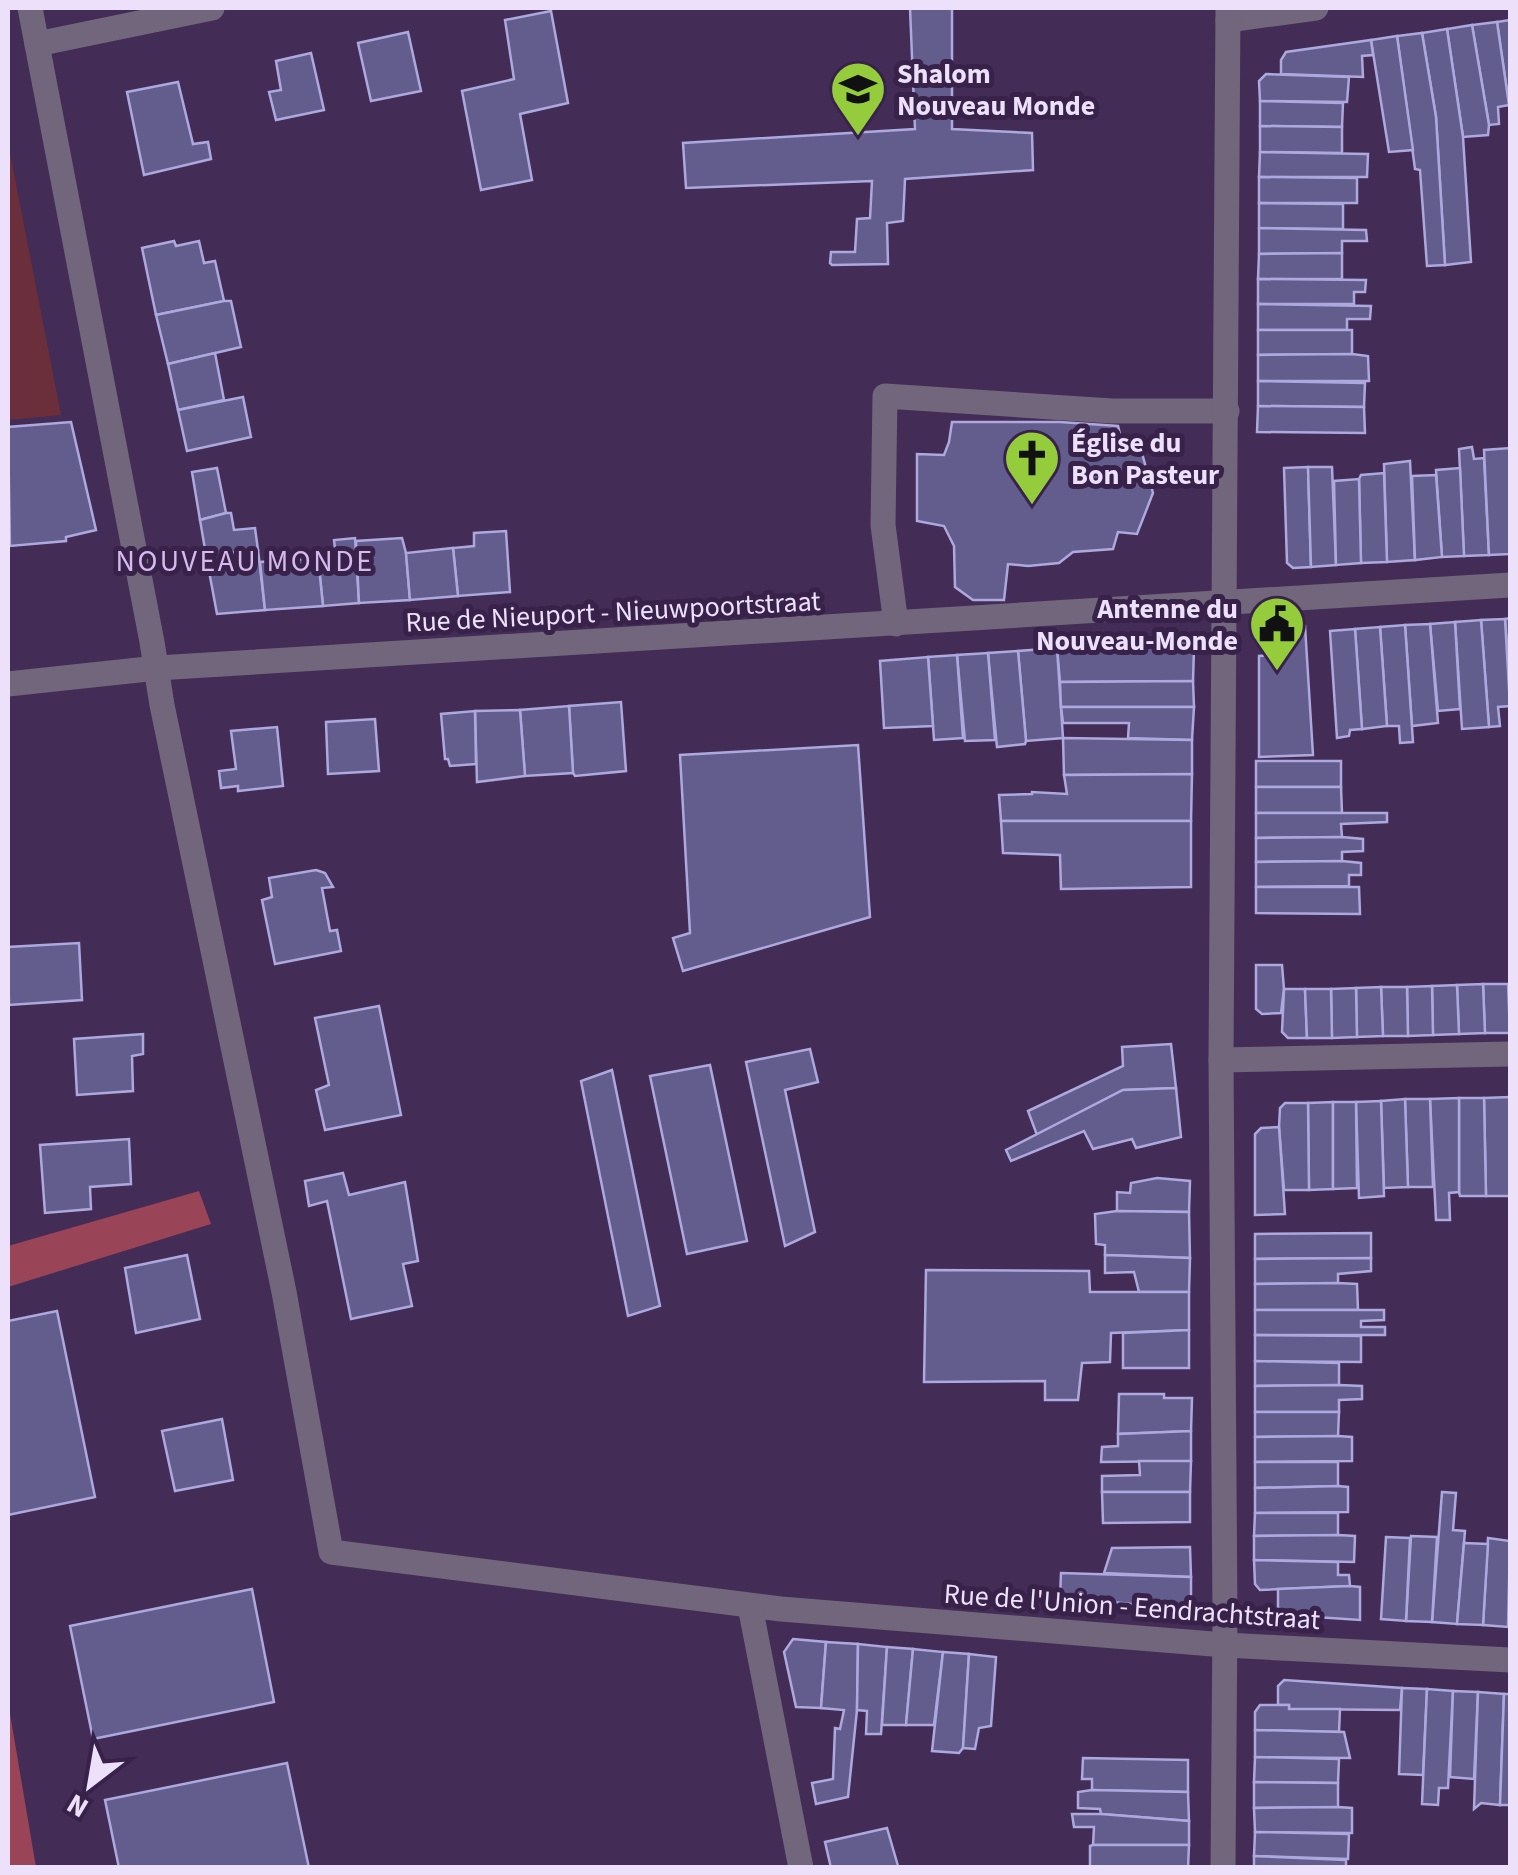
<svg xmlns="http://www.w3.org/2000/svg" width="1518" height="1875" font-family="'Source Sans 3',sans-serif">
<rect width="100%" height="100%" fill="#432c56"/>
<path fill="#6b2f3c" d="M 8,143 L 61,415 L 8,420 Z"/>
<g fill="#9a4457">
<path d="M 199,1191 L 211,1224 L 8,1287 L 8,1246 Z"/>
<path d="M 8,1702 L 36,1867 L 8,1867 Z"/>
</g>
<g fill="#635d8d" stroke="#ada8dd" stroke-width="2.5">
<path d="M 910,8 L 952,8 L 952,129 L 1032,133 L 1033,170 L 905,179 L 903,221 L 887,223 L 888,264 L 832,265 L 830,263 L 831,252 L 855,252 L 857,219 L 870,218 L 872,181 L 686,188 L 683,143 L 915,129 Z"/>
<path d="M 551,11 L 568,103 L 520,114 L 532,180 L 481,190 L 462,91 L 514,79 L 505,20 Z"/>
<path d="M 1510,20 L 1510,113 L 1497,22 Z"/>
<path d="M 1497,22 L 1509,105 L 1498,107 L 1499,124 L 1489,125 L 1472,25 Z"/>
<path d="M 1472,25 L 1489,125 L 1488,135 L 1463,137 L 1447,29 Z"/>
<path d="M 1447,29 L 1463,137 L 1471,262 L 1445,265 L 1436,117 L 1422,33 Z"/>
<path d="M 408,32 L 421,91 L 371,101 L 358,43 Z"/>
<path d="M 1422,33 L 1436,117 L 1445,265 L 1427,266 L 1420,170 L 1415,169 L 1397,36 Z"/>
<path d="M 1397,36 L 1413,150 L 1389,152 L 1371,40 Z"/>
<path d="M 1371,40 L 1373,55 L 1362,56 L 1363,77 L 1281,74 L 1281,60 L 1286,52 Z"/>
<path d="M 311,53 L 324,110 L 276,120 L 269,92 L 281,90 L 276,61 Z"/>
<path d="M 1266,74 L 1349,77 L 1347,102 L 1260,101 L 1259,81 Z"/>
<path d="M 178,82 L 193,144 L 208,142 L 211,159 L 144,175 L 127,92 Z"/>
<path d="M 1260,101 L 1343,103 L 1342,127 L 1260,126 Z"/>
<path d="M 1260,126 L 1342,127 L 1342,153 L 1260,152 Z"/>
<path d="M 1260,152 L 1368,154 L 1367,177 L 1259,177 Z"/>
<path d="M 1259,177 L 1357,178 L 1357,203 L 1259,203 Z"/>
<path d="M 1259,203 L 1343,204 L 1343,229 L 1259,228 Z"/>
<path d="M 1259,228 L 1366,230 L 1367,241 L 1342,241 L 1342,253 L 1259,254 Z"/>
<path d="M 174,241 L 176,246 L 199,241 L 204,263 L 215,261 L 224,301 L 156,315 L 142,248 Z"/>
<path d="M 1342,253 L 1342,279 L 1258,279 L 1259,254 Z"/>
<path d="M 1258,279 L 1366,280 L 1365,292 L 1354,292 L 1354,304 L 1258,304 Z"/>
<path d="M 224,301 L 231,301 L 241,347 L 168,364 L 156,315 Z"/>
<path d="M 1258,304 L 1371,306 L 1370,319 L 1347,319 L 1347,330 L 1258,330 Z"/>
<path d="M 1258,330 L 1352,330 L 1352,354 L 1258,355 Z"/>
<path d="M 215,353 L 224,400 L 178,410 L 168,364 Z"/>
<path d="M 1352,354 L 1368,356 L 1369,381 L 1258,381 L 1258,355 Z"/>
<path d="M 1258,381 L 1365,383 L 1364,407 L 1258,406 Z"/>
<path d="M 243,397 L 251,437 L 187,451 L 178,410 Z"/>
<path d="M 1258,406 L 1364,407 L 1365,433 L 1257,432 Z"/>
<path d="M 71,422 L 96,530 L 66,537 L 66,541 L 10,546 L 8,427 Z"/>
<path d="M 952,422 L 1060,422 L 1118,426 L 1124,450 L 1140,446 L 1153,493 L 1137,534 L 1118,532 L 1113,549 L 1073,552 L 1059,563 L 1028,566 L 1008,564 L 1004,600 L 973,600 L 955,587 L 954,546 L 944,526 L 917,521 L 917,454 L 944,455 L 949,442 Z"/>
<path d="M 1472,447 L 1474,459 L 1484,458 L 1489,555 L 1464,556 L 1459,449 Z"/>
<path d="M 1510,448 L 1510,554 L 1489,555 L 1484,450 Z"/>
<path d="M 1410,461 L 1415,560 L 1387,562 L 1384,464 Z"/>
<path d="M 1308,467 L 1311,567 L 1293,568 L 1287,563 L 1284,468 Z"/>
<path d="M 1308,467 L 1332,467 L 1336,565 L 1311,567 Z"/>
<path d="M 217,468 L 226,513 L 200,520 L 192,472 Z"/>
<path d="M 1460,468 L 1464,556 L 1442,557 L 1436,470 Z"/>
<path d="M 1384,473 L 1387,562 L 1361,563 L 1359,479 L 1361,475 Z"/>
<path d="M 1436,475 L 1442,557 L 1415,560 L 1412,476 Z"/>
<path d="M 1359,479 L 1361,563 L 1336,565 L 1334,481 Z"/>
<path d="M 226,513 L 231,513 L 234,530 L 255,528 L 258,550 L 206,555 L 200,520 Z"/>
<path d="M 506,531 L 510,592 L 458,596 L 453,548 L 474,546 L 474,533 Z"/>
<path d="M 355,538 L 359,603 L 323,606 L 319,567 L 337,566 L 334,540 Z"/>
<path d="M 402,538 L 406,553 L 410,600 L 359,603 L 356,541 Z"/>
<path d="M 453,548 L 458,596 L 410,600 L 406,553 Z"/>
<path d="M 258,550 L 265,610 L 217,614 L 206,555 Z"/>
<path d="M 334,551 L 337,566 L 319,567 L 323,606 L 265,610 L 260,562 L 306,559 L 306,554 Z"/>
<path d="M 1510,618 L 1510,684 L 1505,619 Z"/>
<path d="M 1505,619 L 1510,706 L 1498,707 L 1500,726 L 1489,727 L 1481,620 Z"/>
<path d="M 1481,620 L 1489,727 L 1462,729 L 1455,622 Z"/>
<path d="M 1455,622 L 1460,709 L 1438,711 L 1430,624 Z"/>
<path d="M 1430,624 L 1438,723 L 1412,726 L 1405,625 Z"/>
<path d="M 1405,625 L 1413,742 L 1400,743 L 1399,726 L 1387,726 L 1380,627 Z"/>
<path d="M 1305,626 L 1313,755 L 1259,757 L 1259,656 L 1287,654 L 1287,629 Z"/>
<path d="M 1380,627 L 1387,726 L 1362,729 L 1355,629 Z"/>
<path d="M 1355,629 L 1362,729 L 1350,730 L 1349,736 L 1337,738 L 1330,631 Z"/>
<path d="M 1185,639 L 1194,648 L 1193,681 L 1060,682 L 1057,648 Z"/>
<path d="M 1057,648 L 1063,738 L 1026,741 L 1018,651 Z"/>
<path d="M 1018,651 L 1026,741 L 1025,744 L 997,747 L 988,653 Z"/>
<path d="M 988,653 L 995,740 L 965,741 L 957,655 Z"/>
<path d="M 957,655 L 963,738 L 934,740 L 928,657 Z"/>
<path d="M 928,657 L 933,726 L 884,728 L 880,661 Z"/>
<path d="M 1193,681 L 1194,707 L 1061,707 L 1060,682 Z"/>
<path d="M 621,702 L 626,771 L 575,776 L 573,773 L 569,706 Z"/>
<path d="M 569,706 L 573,773 L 525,776 L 520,710 Z"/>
<path d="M 1061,707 L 1194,707 L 1192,740 L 1128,738 L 1129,723 L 1063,723 Z"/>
<path d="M 520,710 L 525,776 L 477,782 L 475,711 Z"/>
<path d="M 475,711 L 476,764 L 450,766 L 448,759 L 445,759 L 441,714 Z"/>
<path d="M 375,719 L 379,771 L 328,774 L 326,722 Z"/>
<path d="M 277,727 L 283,786 L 238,791 L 238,786 L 221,788 L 219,771 L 236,769 L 231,731 Z"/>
<path d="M 1063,738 L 1192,740 L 1192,774 L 1064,775 Z"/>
<path d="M 858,745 L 870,917 L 683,971 L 673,938 L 690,933 L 680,755 Z"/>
<rect x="1256" y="761" width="85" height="26"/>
<path d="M 1192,774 L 1191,821 L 1001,821 L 999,795 L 1032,794 L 1032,792 L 1067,794 L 1064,775 Z"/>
<path d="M 1256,787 L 1341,787 L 1342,813 L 1256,813 Z"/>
<path d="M 1256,813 L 1387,813 L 1387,822 L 1341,824 L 1342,837 L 1256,838 Z"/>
<path d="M 1001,821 L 1191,821 L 1191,887 L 1061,889 L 1060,855 L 1003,853 Z"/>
<path d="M 1342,837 L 1363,839 L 1363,851 L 1342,852 L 1342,861 L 1256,862 L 1256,838 Z"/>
<path d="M 1342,861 L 1361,863 L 1361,875 L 1349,875 L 1349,886 L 1256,887 L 1256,862 Z"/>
<path d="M 316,870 L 325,873 L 333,887 L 322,888 L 330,931 L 337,930 L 341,951 L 275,964 L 262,900 L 272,897 L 269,878 Z"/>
<path d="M 1256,887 L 1359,887 L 1360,914 L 1256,913 Z"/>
<path d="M 79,943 L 82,1000 L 9,1005 L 8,947 Z"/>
<path d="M 1256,965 L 1282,965 L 1284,989 L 1281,1013 L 1262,1014 L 1256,1009 Z"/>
<path d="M 1483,984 L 1508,984 L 1510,1033 L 1485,1033 Z"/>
<path d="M 1483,984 L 1485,1033 L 1459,1034 L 1457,985 Z"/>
<path d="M 1457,985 L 1459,1034 L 1433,1035 L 1432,986 Z"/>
<path d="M 1432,986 L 1433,1035 L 1408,1036 L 1407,987 Z"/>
<path d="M 1381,987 L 1407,987 L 1408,1036 L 1383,1036 Z"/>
<path d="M 1381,987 L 1383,1036 L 1357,1037 L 1356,988 Z"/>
<path d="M 1356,988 L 1357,1037 L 1332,1038 L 1331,989 Z"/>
<path d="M 1284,989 L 1305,989 L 1307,1038 L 1288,1038 L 1282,1032 Z"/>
<path d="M 1305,989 L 1331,989 L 1332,1038 L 1307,1038 Z"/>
<path d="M 379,1006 L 401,1115 L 325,1130 L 316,1090 L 329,1085 L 315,1018 Z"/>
<path d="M 143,1034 L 143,1054 L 132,1056 L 133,1091 L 77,1095 L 74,1039 Z"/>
<path d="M 1171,1044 L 1176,1088 L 1123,1090 L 1037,1135 L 1028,1111 L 1123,1066 L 1122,1047 Z"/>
<path d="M 810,1049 L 818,1082 L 785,1090 L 815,1232 L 785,1246 L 746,1062 Z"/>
<path d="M 710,1065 L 747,1241 L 687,1254 L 650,1076 Z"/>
<path d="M 612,1070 L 660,1306 L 628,1316 L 581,1081 Z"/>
<path d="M 1176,1088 L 1181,1137 L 1136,1148 L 1132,1139 L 1093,1149 L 1084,1131 L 1011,1161 L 1006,1150 L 1123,1090 Z"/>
<path d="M 1510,1097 L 1510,1196 L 1486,1196 L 1484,1098 Z"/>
<path d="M 1459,1098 L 1484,1098 L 1486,1196 L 1460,1196 L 1459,1192 Z"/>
<path d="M 1459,1098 L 1459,1192 L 1449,1193 L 1450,1220 L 1436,1220 L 1430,1099 Z"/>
<path d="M 1405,1099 L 1430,1099 L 1433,1187 L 1408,1187 Z"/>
<path d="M 1405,1099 L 1408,1187 L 1384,1188 L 1381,1101 Z"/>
<path d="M 1381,1101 L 1384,1196 L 1359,1198 L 1356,1102 Z"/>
<path d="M 1333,1102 L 1333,1189 L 1309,1190 L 1308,1103 Z"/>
<path d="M 1333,1102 L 1356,1102 L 1357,1188 L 1333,1189 Z"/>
<path d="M 1285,1103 L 1308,1103 L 1309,1190 L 1284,1190 L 1279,1127 L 1280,1108 Z"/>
<path d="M 1279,1127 L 1285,1214 L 1255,1215 L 1255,1134 L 1261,1128 Z"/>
<path d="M 129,1139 L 131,1184 L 90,1187 L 91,1209 L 45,1213 L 40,1145 Z"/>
<path d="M 343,1173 L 349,1195 L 405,1182 L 418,1261 L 403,1264 L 412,1306 L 351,1319 L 327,1201 L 309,1206 L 305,1181 Z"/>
<path d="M 1157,1178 L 1190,1181 L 1189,1212 L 1117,1211 L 1117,1192 L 1130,1193 L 1131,1183 Z"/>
<path d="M 1117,1211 L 1189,1212 L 1190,1258 L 1105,1255 L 1105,1245 L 1096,1244 L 1095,1214 Z"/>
<path d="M 1371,1233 L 1371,1258 L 1255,1259 L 1255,1234 Z"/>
<path d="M 187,1255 L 200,1319 L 136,1333 L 125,1268 Z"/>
<path d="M 1105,1255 L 1190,1258 L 1189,1292 L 1139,1292 L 1134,1272 L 1105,1273 Z"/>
<path d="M 1371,1258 L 1371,1271 L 1338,1274 L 1338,1283 L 1255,1284 L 1255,1259 Z"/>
<path d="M 926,1270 L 1089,1271 L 1090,1292 L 1189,1292 L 1189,1330 L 1111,1333 L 1110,1362 L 1082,1363 L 1078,1400 L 1045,1400 L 1045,1381 L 924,1382 Z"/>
<path d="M 1338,1283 L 1357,1284 L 1358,1310 L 1255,1310 L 1255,1284 Z"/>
<path d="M 1255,1310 L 1384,1310 L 1384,1320 L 1361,1321 L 1361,1327 L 1385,1327 L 1385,1335 L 1255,1335 Z"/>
<path d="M 57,1311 L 95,1497 L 8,1515 L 8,1321 Z"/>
<path d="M 1189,1330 L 1189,1368 L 1123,1368 L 1123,1333 Z"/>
<path d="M 1255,1335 L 1361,1336 L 1361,1362 L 1255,1361 Z"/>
<path d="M 1255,1361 L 1339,1363 L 1339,1385 L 1255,1386 Z"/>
<path d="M 1339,1385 L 1362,1386 L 1362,1399 L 1339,1400 L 1339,1412 L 1255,1412 L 1255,1386 Z"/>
<path d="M 1119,1394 L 1164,1394 L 1164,1398 L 1192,1398 L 1191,1431 L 1118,1434 Z"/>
<path d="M 1255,1412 L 1339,1412 L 1338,1436 L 1255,1437 Z"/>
<path d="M 222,1419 L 233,1480 L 175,1491 L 162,1431 Z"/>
<path d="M 1191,1431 L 1191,1461 L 1101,1462 L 1102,1447 L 1118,1446 L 1118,1434 Z"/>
<path d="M 1338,1436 L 1352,1437 L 1352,1461 L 1255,1462 L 1255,1437 Z"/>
<path d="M 1139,1461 L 1191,1461 L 1190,1492 L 1102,1492 L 1102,1476 L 1140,1475 Z"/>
<path d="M 1255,1462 L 1338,1462 L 1338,1486 L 1255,1488 Z"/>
<path d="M 1338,1486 L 1348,1487 L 1348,1512 L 1255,1513 L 1255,1488 Z"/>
<path d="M 1102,1492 L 1190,1492 L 1190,1522 L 1103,1523 Z"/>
<path d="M 1442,1492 L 1456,1493 L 1453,1530 L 1465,1531 L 1457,1624 L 1432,1622 Z"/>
<path d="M 1255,1513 L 1338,1513 L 1338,1535 L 1254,1536 Z"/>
<path d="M 1338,1535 L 1355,1536 L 1354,1562 L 1254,1560 L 1254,1536 Z"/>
<path d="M 1411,1536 L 1437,1537 L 1432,1622 L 1406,1621 Z"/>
<path d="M 1386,1537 L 1410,1538 L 1406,1621 L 1381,1619 Z"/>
<path d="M 1488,1538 L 1510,1541 L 1508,1627 L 1483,1625 Z"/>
<path d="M 1464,1543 L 1488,1544 L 1483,1625 L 1457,1624 Z"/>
<path d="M 1190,1547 L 1191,1577 L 1104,1573 L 1112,1548 Z"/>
<path d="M 1254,1560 L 1338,1562 L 1338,1575 L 1349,1575 L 1350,1586 L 1260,1590 L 1255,1584 Z"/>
<path d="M 1061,1573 L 1191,1577 L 1191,1602 L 1183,1609 L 1060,1597 Z"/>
<path d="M 1350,1586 L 1360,1587 L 1360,1620 L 1285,1615 L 1278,1609 L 1278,1589 Z"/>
<path d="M 252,1589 L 274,1702 L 93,1739 L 70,1626 Z"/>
<path d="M 793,1639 L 826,1642 L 821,1708 L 796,1707 L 784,1652 Z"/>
<path d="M 826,1642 L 858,1644 L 857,1710 L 848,1797 L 816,1804 L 812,1783 L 833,1779 L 835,1728 L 840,1729 L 844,1710 L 821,1708 Z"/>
<path d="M 858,1644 L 887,1647 L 881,1734 L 866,1734 L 867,1711 L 857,1710 Z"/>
<path d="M 887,1647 L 913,1649 L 906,1725 L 882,1725 Z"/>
<path d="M 913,1649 L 943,1652 L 934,1725 L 906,1725 Z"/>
<path d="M 943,1652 L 969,1654 L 963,1748 L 959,1753 L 932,1751 Z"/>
<path d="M 969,1654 L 996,1657 L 991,1726 L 979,1728 L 975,1749 L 963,1748 Z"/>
<path d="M 1284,1680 L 1402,1688 L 1400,1710 L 1289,1709 L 1289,1705 L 1278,1705 L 1278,1686 Z"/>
<path d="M 1402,1688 L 1427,1689 L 1423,1775 L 1399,1774 Z"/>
<path d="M 1427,1689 L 1453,1691 L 1448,1788 L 1439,1788 L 1438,1805 L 1422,1804 Z"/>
<path d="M 1453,1691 L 1478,1692 L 1474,1779 L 1450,1777 Z"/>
<path d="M 1478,1692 L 1504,1694 L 1500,1805 L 1481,1803 L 1474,1809 Z"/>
<path d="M 1504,1694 L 1510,1694 L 1510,1805 L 1500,1805 Z"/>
<path d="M 1260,1705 L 1289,1705 L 1289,1709 L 1340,1709 L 1339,1732 L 1255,1730 L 1255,1712 Z"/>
<path d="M 1255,1730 L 1344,1732 L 1350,1758 L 1255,1757 Z"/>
<path d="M 1255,1757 L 1339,1759 L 1338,1783 L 1254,1782 Z"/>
<path d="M 1083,1758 L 1188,1760 L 1188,1792 L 1092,1790 L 1092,1779 L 1082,1779 Z"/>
<path d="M 287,1763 L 309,1868 L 119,1868 L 105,1800 Z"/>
<path d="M 1254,1782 L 1338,1783 L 1338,1807 L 1254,1808 Z"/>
<path d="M 1092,1790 L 1188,1792 L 1189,1821 L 1101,1814 L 1100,1809 L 1078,1808 L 1078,1792 Z"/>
<path d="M 1338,1807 L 1352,1808 L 1352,1833 L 1255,1832 L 1254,1808 Z"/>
<path d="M 1072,1814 L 1101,1814 L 1189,1821 L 1189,1845 L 1093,1845 L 1094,1827 L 1074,1827 Z"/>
<path d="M 887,1828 L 898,1866 L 831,1868 L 825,1842 Z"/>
<path d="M 1255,1832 L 1349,1834 L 1348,1859 L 1254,1856 Z"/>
<path d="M 1093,1845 L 1189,1845 L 1188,1868 L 1090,1868 L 1090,1846 Z"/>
<path d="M 1254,1856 L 1346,1860 L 1346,1868 L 1254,1868 Z"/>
</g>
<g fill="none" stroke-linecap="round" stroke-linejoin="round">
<g stroke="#71667b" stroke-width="25">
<path d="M 30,8 L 152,642 L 162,705 L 284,1292 L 331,1552 L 781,1609 L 1225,1645 L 1510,1660"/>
<path d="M 1228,20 L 1316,8"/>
<path d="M 37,44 L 212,8"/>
<path d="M 896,624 L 883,525 L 885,396 L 1112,411 L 1227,411"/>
<path d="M 8,684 L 157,668 L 1510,585"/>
<path d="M 1221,1060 L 1510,1054"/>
<path d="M 750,1606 L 801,1868"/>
<path d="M 1223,1868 L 1225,1618 L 1221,1060 L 1228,8"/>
</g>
</g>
<defs>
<g id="school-pin" transform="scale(2.875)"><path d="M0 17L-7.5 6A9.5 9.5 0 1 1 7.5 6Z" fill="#94cc3c" stroke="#39224a"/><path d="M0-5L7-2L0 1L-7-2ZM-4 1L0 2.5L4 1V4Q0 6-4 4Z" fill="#111"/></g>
<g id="church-pin" transform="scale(2.875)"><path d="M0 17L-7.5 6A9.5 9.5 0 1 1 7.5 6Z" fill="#94cc3c" stroke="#39224a"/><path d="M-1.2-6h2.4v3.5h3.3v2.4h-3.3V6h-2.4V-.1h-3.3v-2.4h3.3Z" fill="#111"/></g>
<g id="civic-pin" transform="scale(2.875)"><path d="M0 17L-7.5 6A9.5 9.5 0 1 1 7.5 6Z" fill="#94cc3c" stroke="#39224a"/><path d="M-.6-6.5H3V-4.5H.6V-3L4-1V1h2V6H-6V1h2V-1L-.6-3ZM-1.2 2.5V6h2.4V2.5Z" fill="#111"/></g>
</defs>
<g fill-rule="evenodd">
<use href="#school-pin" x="858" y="89"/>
<use href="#church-pin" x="1032" y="458"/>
<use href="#civic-pin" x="1277" y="624"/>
</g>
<g text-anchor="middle" stroke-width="10" stroke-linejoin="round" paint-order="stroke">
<g font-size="28" font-weight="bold" fill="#ede0fa" stroke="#39224a" text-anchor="start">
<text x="897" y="83">Shalom<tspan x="897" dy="32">Nouveau Monde</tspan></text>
<text x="1071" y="452">Église du<tspan x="1071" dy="32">Bon Pasteur</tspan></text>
<text x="1238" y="618" text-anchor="end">Antenne du<tspan x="1238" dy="32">Nouveau-Monde</tspan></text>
</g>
<g font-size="28" fill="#ede0fa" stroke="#39224a">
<text transform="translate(613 611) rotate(-3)" y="10">Rue de Nieuport - Nieuwpoortstraat</text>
<text transform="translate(1132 1606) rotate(4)" y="10">Rue de l'Union - Eendrachtstraat</text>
</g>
<g font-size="30" letter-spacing="2.5" fill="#d5baed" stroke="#39224a">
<text x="245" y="571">NOUVEAU MONDE</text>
</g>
</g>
<rect width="1518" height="1875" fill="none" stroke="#ede0fa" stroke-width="20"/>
<g transform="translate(90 1785) rotate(211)" stroke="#39224a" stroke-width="8" paint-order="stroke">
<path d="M0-8L18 38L0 25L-18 38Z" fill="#ede0fa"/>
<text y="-15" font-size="28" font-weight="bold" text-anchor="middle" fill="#ede0fa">N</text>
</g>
</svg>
